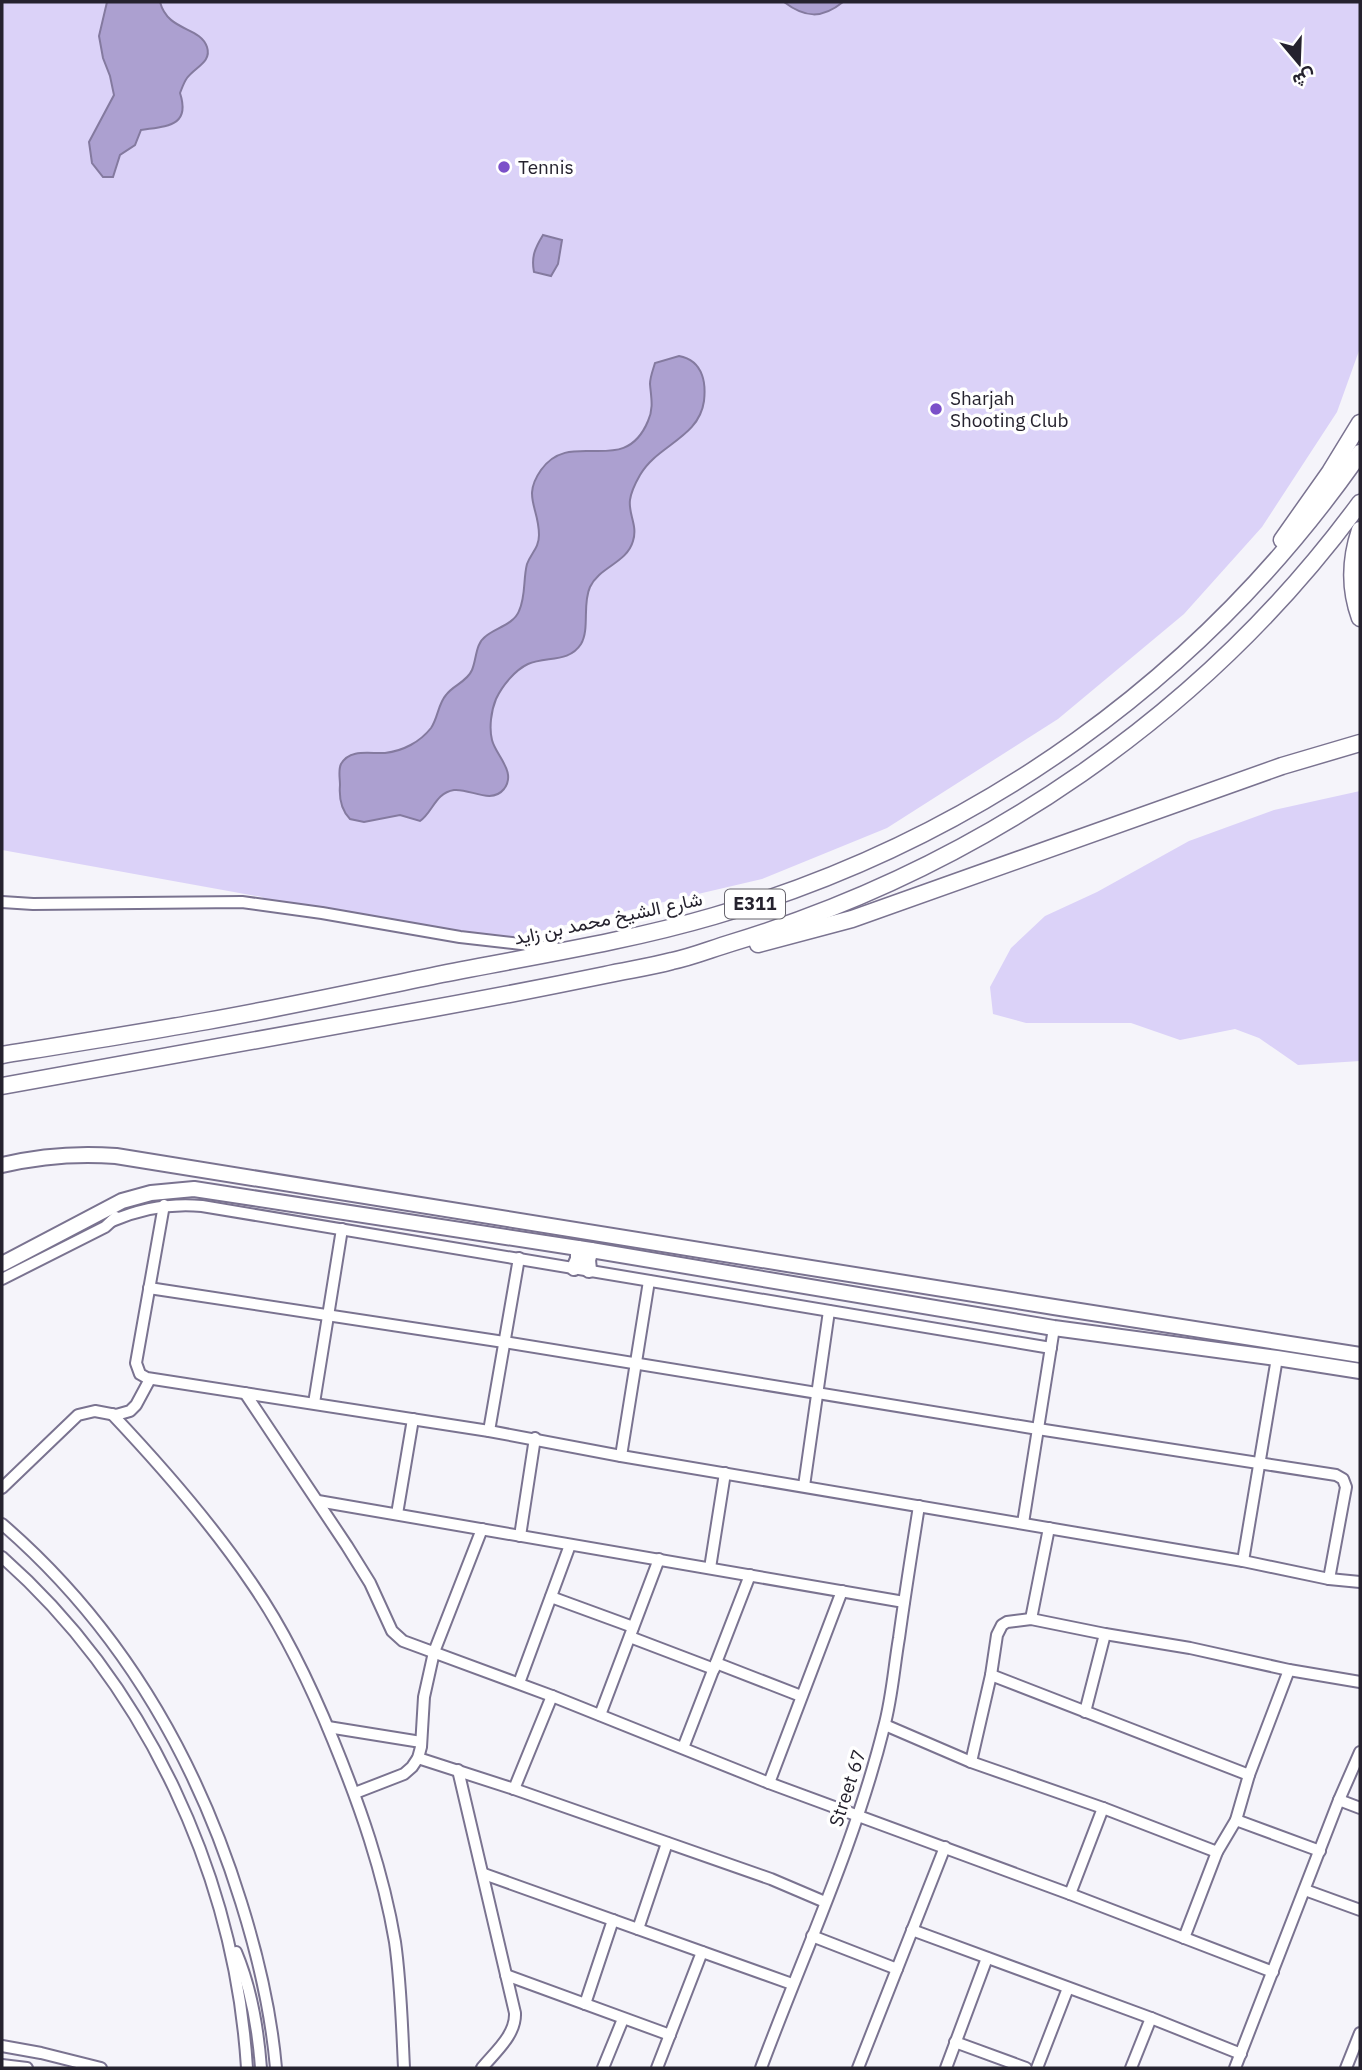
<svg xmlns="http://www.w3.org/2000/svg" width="1362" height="2070" font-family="'IBM Plex Sans',Vazirmatn,sans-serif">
<rect width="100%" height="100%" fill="#f5f4fa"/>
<g fill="#dbd2f8">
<path d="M 2,2 L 1360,2 L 1360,348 L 1337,412 L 1262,527 L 1184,614 L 1058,719 L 887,828 L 762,879 L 502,940 L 264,899 L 262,897 L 2,850 Z"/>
<path d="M 1360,791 L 1360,1061 L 1298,1065 L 1259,1038 L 1235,1029 L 1180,1040 L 1131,1023 L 1026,1023 L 993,1014 L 990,987 L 1011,948 L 1045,916 L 1097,892 L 1189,841 L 1274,810 Z"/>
</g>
<g fill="#aca0d0" stroke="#847a9f" stroke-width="2">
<path d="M 107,2 L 160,2 C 168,32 200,26 207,47 C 212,62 195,67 187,78 C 184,82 182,88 180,93 C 191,127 166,126 141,130 L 135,145 L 120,155 L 113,177 L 103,177 L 92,163 L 89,142 L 114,95 L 110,76 L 103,58 L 99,36 Z"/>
<path d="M 784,2 L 843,2 C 822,19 805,18 784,2 Z"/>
<path d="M 543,235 L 562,240 L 558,264 L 551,276 L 534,272 C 531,257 535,248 543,235 Z"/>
<path d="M 679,356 C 690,358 698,364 702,375 C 705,383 705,392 704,401 C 699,438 657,445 640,475 C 636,482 631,492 630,500 C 628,514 638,525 633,541 C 627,563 599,567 590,587 C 582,604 590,629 581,644 C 569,663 546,656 528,664 C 515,670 502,686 496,699 C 491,711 489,728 492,740 C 496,756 517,772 504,789 C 491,805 470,788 454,790 C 435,793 433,812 420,821 L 400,815 L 364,822 L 350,819 C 341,810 339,797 340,785 C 340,778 338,770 341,764 C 350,748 371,754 385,753 C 403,751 420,742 431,728 C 438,718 438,704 446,695 C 453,685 467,682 472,670 C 477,658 475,644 486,636 C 496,628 514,624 519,611 C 526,596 523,579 527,564 C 531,553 539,548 539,535 C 539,507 522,497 541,470 C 571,427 624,479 648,421 C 654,408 651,397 650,384 C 650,377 653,370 655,363 Z"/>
</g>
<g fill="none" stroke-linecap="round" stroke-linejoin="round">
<g stroke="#7a7390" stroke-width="14">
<g id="minor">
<path d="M 2,902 L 33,904 L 242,902 L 322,913 L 460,937 L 555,948"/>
<path d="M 164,1205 L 136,1363 L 140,1374 L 147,1378 L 489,1431 L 621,1456 L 1243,1561 L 1329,1579 L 1360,1582"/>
<path d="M 112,1221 C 142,1208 170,1203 202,1206 L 1051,1348"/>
<path d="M 2,1279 L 105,1227 L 116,1217"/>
<path d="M 149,1288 L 504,1342 L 1038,1429 L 1336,1475 L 1343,1479 L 1346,1487 L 1329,1579"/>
<path d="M 245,1393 L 347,1546 L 370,1583 L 392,1631 L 403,1641 L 552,1696 L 769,1783 L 1070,1894 L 1273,1972"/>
<path d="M 314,1403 L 342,1229"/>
<path d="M 112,1414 C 163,1468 212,1524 253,1585 C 286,1633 311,1686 333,1740 C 360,1806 383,1871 395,1942 C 401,1984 402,2026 404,2068"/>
<path d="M 489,1431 L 519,1258"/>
<path d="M 621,1456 L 649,1281"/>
<path d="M 804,1486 L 829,1311"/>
<path d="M 2,1488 L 78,1415 L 95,1411 L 116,1415 L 130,1411 L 136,1405 L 150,1379"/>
<path d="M 318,1501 L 904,1602"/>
<path d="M 397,1514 L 413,1419"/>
<path d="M 1023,1523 L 1054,1328"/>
<path d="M 2,1524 C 120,1626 195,1754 241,1902 C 258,1956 271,2011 276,2068"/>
<path d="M 520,1536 L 535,1438"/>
<path d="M 2,1557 C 147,1685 235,1877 247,2068"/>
<path d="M 1243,1561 L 1277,1358"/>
<path d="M 710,1568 L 725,1473"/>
<path d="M 551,1597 L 633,1627"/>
<path d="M 1031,1619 L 1049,1528"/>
<path d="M 630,1637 L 714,1669"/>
<path d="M 716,1663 L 801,1696"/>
<path d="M 991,1675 L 1249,1775"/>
<path d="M 519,1683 L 570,1545"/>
<path d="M 1085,1712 L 1105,1634"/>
<path d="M 600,1715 L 659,1559"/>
<path d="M 885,1725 L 971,1762 L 1103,1808 L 1217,1852"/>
<path d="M 328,1727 L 421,1742"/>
<path d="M 683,1748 L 750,1575"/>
<path d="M 418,1758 L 514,1789 L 771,1879 L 825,1902"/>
<path d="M 971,1762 L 991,1675 L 997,1635 L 1002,1625 L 1007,1622 L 1031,1619 L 1105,1634 L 1190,1648 L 1289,1670 L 1360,1682"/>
<path d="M 458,1770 L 515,2013 C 516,2035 495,2052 482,2068"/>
<path d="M 769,1783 L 842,1591"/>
<path d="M 514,1789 L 552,1696"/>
<path d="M 355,1793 L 404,1774 L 412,1767 L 418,1758 L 421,1747 L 424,1697 L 434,1652 L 482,1529"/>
<path d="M 1339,1800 L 1360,1808"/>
<path d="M 1236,1820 L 1320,1851"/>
<path d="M 484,1874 L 792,1984"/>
<path d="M 1305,1890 L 1360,1910"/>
<path d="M 1070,1894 L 1103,1808"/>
<path d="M 638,1929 L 667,1843"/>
<path d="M 912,1930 L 1151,2018 L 1241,2054"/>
<path d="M 812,1936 L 897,1969"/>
<path d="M 1184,1938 L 1217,1852 L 1236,1820 L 1249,1775 L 1289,1670"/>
<path d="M 236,1952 C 252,1990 258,2028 261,2068"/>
<path d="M 506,1975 L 670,2035"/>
<path d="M 585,2004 L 613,1920"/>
<path d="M 955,2042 L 1026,2068"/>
<path d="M 2,2046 L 41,2053 L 101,2068"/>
<path d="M 2,2065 L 27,2068"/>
<path d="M 603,2068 L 623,2019"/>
<path d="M 657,2068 L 702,1952"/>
<path d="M 761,2068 C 803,1955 855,1844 884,1727 C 892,1698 894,1667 899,1638 C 905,1594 912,1550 919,1506"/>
<path d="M 858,2068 L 945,1847"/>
<path d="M 946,2068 L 987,1958"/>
<path d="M 1037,2068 L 1068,1988"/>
<path d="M 1131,2068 L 1151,2018"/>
<path d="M 1235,2068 L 1339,1800 L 1360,1752"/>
<path d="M 1346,2068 L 1360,2033"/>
</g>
</g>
<g stroke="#7a7390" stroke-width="18">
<g id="major">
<path d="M 2,1165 C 40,1156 77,1153 116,1156 L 1054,1307 L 1360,1355"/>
<path d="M 2,1264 L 122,1201 L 151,1193 L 194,1189 L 591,1250 L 1054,1328 L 1277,1358 L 1360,1371"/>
<path d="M 574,1268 L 578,1259 L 578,1248"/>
<path d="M 589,1270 L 588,1260 L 591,1250"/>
</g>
</g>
<g stroke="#7a7390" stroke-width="19">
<g id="highway">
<path d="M 1360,530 C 1350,560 1349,588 1360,618"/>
<path d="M 1282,540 L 1330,472 L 1360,423"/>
<path d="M 758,944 L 852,919 L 1282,766 L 1360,743"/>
<path d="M 2,1055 C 70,1044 139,1033 207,1021 C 286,1007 364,990 442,974 C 533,956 625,942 714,916 C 979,839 1203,678 1360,453"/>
<path d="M 2,1086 C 135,1062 268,1038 401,1014 C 469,1002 537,989 605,975 C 627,970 650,967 672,961 C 692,957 711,949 731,943 C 981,867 1205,714 1360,503"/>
</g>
</g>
<use href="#minor" stroke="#fff" stroke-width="10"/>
<use href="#major" stroke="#fff" stroke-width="14"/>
<use href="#highway" stroke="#fff" stroke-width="16"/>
</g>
<g fill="#7b50c9" stroke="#fff" stroke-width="2.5">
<circle cx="504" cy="167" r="7"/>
<circle cx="936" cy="409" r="7"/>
</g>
<g text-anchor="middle" stroke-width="7" stroke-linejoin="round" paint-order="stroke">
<rect fill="#fff" stroke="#66646d" stroke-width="2" x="725" y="889.5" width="60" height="29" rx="5"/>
<g font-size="18" font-weight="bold" fill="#25222e">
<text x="755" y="910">E311</text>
</g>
<g font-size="19" fill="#25222e" stroke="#fff" text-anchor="start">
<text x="518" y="174">Tennis</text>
<text x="950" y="405">Sharjah<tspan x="950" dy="22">Shooting Club</tspan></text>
</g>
<g font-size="19" fill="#25222e" stroke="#fff">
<text transform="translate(608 918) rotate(-12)" y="7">شارع الشيخ محمد بن زايد</text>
<text transform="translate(847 1788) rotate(-72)" y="7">Street 67</text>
</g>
</g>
<rect width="1362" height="2070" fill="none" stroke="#25222e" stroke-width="7"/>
<g transform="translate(1299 63) rotate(161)" stroke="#ffffff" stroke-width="5" paint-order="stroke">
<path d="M0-5L12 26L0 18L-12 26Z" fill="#25222e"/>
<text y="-10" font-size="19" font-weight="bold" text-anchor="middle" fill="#25222e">ش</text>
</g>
</svg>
